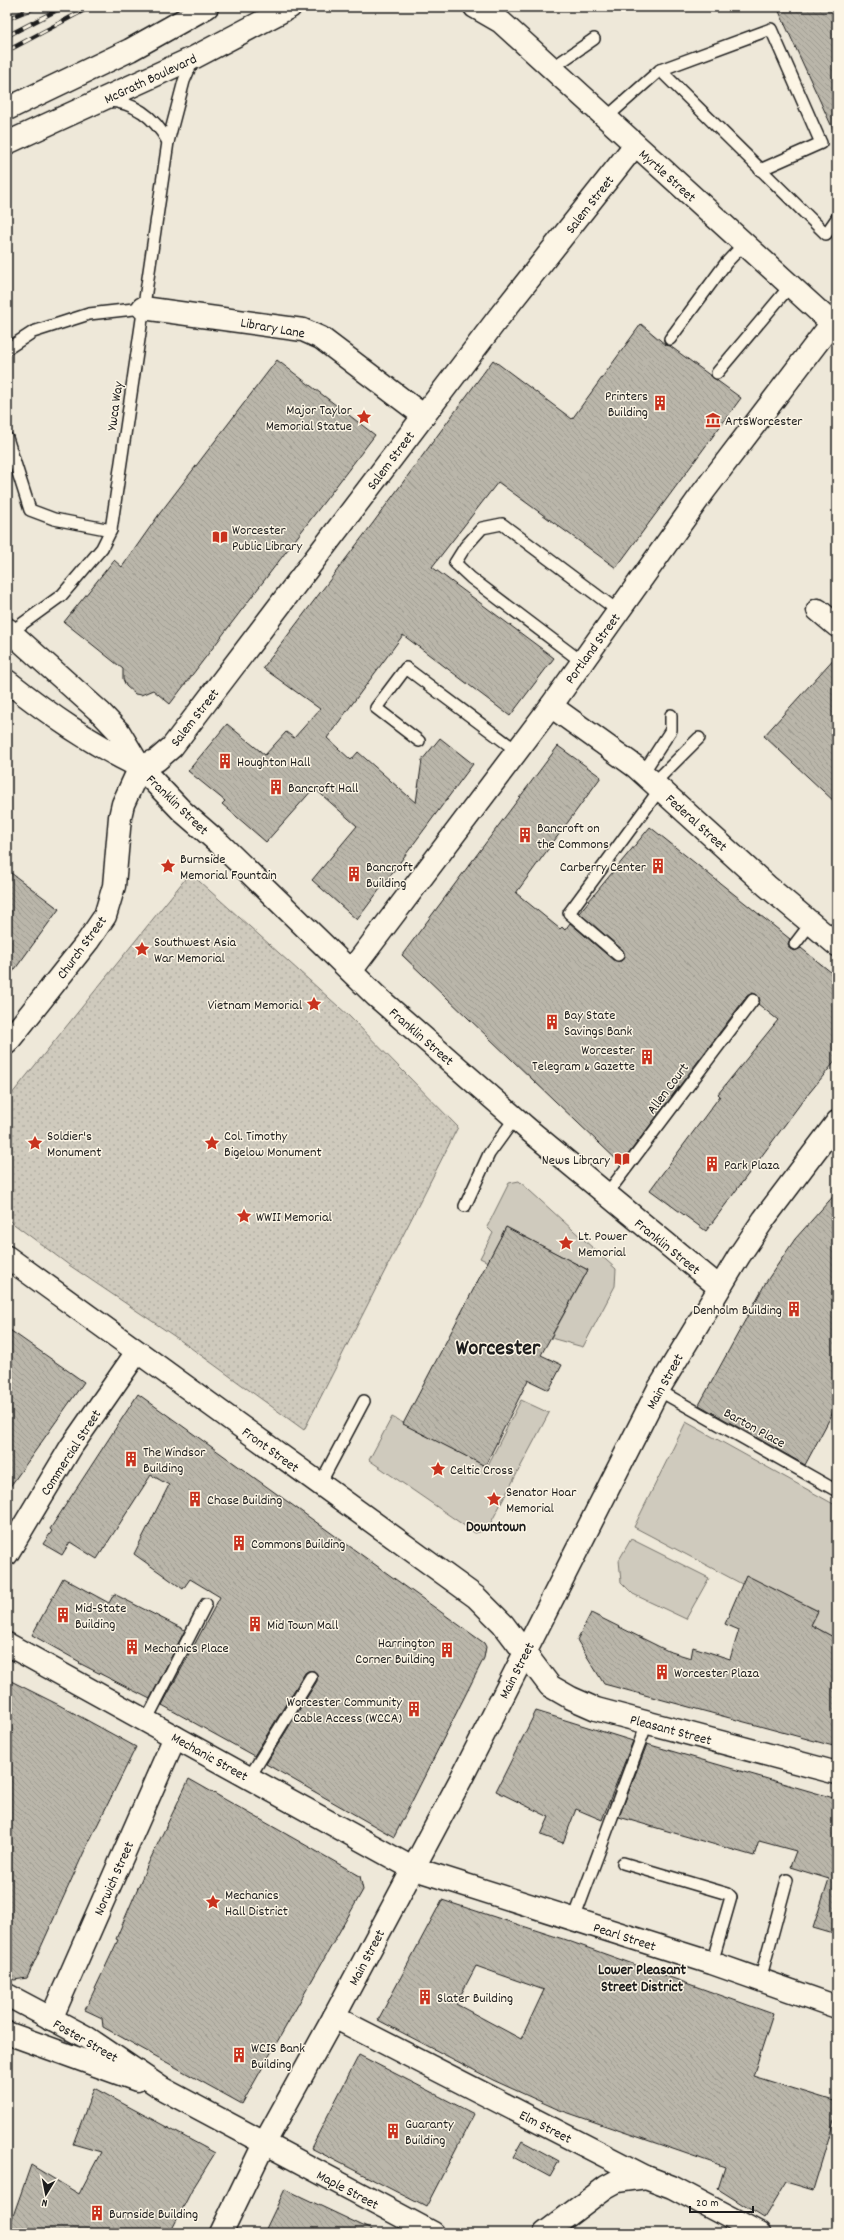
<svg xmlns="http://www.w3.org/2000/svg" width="844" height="2240" font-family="Dekko,sans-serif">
<defs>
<pattern id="park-dots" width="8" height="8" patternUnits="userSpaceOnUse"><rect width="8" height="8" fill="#cfcabd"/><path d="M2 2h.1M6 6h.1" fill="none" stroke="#b1ada2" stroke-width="1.8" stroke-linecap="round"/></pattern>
<pattern id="building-back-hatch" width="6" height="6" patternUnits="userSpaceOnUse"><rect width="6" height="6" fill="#bab6aa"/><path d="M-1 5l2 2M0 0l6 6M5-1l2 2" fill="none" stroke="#9f9c92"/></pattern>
</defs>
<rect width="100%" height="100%" fill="#eee8d9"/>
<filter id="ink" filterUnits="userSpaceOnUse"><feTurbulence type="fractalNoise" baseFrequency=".025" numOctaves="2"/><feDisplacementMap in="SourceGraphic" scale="8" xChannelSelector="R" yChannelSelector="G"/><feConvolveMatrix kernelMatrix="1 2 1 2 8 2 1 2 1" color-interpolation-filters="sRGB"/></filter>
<g filter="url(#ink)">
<g fill="#cfcabd" stroke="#76736c">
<path d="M 519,1181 L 616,1269 L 615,1286 L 583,1347 L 551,1338 L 588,1270 L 506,1227 L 488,1262 L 480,1258 L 493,1233 L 487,1227 L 509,1183 Z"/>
<path d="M 521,1400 L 549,1413 L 487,1530 L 475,1533 L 369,1460 L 392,1417 L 487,1467 Z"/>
<path d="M 686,1422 L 837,1506 L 837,1639 L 811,1625 L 818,1611 L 746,1576 L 742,1584 L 634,1527 Z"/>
<path d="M 631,1539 L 709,1578 L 686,1619 L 633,1594 L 621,1582 L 619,1560 Z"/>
</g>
<path fill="url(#park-dots)" stroke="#76736c" d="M 190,873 L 349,1016 L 458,1127 L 304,1430 L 180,1340 L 69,1265 L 7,1219 L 7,1100 Z"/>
<g fill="url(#building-back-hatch)" stroke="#1c1c1c" fill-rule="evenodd">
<path d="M 777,7 L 837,7 L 837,138 Z"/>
<path d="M 641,324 L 666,345 L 670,346 L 741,398 L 616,568 L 498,482 L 432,567 L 554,658 L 510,716 L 403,635 L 327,738 L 351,760 L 358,752 L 416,803 L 422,760 L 440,738 L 473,764 L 357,920 L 312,880 L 357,826 L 314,788 L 266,842 L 222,804 L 225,801 L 188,771 L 227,724 L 265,755 L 286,732 L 294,738 L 320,709 L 263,668 L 373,523 L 493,360 L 572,419 Z"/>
<path d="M 277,360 L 375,435 L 170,704 L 153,690 L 141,695 L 135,694 L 126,686 L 123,679 L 123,669 L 64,622 L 114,560 L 122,567 L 160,513 Z"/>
<path d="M 837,655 L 837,804 L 764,736 Z"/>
<path d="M 558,746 L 601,777 L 516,893 L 560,929 L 562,927 L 565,930 L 570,923 L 613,960 L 621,961 L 625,957 L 623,950 L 579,913 L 650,827 L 790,939 L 788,944 L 790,949 L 794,951 L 801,948 L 837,977 L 837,1059 L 801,1103 L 706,1231 L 650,1190 L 720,1096 L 718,1094 L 778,1020 L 758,1004 L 760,1000 L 757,995 L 753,993 L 747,996 L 621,1164 L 402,955 Z"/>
<path d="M 7,870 L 59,909 L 7,980 Z"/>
<path d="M 837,1192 L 837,1405 L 805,1465 L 699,1405 L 766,1282 L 795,1239 Z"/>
<path d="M 506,1227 L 588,1270 L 541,1355 L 562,1365 L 549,1390 L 528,1380 L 485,1466 L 403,1424 Z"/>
<path d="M 7,1328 L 84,1382 L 7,1491 Z"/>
<path d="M 138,1394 L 484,1643 L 486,1647 L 484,1658 L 394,1837 L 266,1764 L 317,1681 L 317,1674 L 314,1671 L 308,1671 L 305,1673 L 254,1756 L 162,1705 L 220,1597 L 190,1579 L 183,1589 L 134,1554 L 169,1485 L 151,1475 L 97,1559 L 70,1542 L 62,1555 L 43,1544 L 52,1531 L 50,1529 Z"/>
<path d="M 746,1575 L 818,1611 L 811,1625 L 837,1639 L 837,1747 L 604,1684 L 577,1640 L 591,1613 L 668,1651 L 691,1658 L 693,1647 L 730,1659 L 739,1630 L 725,1624 Z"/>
<path d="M 63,1578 L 109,1603 L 114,1594 L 185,1630 L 150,1699 L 79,1663 L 80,1662 L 32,1635 Z"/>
<path d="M 7,1679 L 59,1705 L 136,1747 L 83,1854 L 27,1978 L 14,1980 L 7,1976 Z"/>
<path d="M 536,1711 L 633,1741 L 602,1820 L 576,1809 L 563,1843 L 541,1835 L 549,1817 L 496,1791 Z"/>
<path d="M 647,1744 L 837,1799 L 837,1935 L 813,1928 L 829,1879 L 790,1867 L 796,1851 L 759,1841 L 754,1856 L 619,1817 Z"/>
<path d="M 189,1779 L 360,1876 L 363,1890 L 242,2104 L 103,2027 L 102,2018 L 85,2010 L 118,1940 L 116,1939 L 148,1864 Z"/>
<path d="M 442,1900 L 563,1939 L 773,2014 L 753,2076 L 837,2102 L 837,2111 L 813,2190 L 786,2182 L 764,2218 L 718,2189 L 725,2167 L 557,2109 L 493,2080 L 378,2020 ZM 476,1966 L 544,1990 L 521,2039 L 456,2004 Z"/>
<path d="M 359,2055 L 474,2114 L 426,2207 L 311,2148 Z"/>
<path d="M 94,2088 L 215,2153 L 192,2190 L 170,2233 L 7,2233 L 31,2165 L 79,2194 L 101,2152 L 73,2144 Z"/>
<path d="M 522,2141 L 559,2161 L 550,2177 L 513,2157 Z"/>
<path d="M 285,2189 L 378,2233 L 264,2233 Z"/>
</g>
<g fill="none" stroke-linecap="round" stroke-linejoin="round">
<g stroke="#1c1c1c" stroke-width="14">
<g id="lane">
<path d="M 552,68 L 594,39"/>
<path d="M 660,70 L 771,29 L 821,143 L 760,170"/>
<path d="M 107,101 C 136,102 155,118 168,142"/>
<path d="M 607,117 L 660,70 L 826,234 L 837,218"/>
<path d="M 670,339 L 726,263 L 744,244"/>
<path d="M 7,349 L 33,332 L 89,314 L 143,308"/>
<path d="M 717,373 L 790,286"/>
<path d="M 7,438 L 30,510 L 54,519 L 111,530"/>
<path d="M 11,632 L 62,595 L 102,548 L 111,530 L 168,142 L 184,81 L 193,60"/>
<path d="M 582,662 L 471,578 L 455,563 L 465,547 L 482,528 L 502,524 L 618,611"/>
<path d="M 419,741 L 376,708 L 406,668 L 517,751"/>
<path d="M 643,773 L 671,730 L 671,715"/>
<path d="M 654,783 L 699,738"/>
<path d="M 795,944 L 811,923"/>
<path d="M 618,955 L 569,913 L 660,789"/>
<path d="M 606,1195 L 753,1000"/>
<path d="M 465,1206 L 489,1154 L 515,1118"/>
<path d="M 658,1390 L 837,1491"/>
<path d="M 320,1484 L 364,1401"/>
<path d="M 146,1721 L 206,1604"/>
<path d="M 249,1778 L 311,1677"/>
<path d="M 623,1863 L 728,1894 L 731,1897 L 712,1963"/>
<path d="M 574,1919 L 647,1723"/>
<path d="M 760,1980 L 787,1880"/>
</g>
</g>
<g stroke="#1c1c1c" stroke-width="25">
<g id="street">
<path d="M 143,308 L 303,330 L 321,338 L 424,416"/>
<path d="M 818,610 L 837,626"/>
<path d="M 551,706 L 636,767 L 767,886 L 837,945"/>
<path d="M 351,971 L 551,706 L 704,491 L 832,323"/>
<path d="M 7,1554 L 71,1447 L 137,1352"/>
<path d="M 7,1644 L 412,1868 L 712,1963 L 837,2007"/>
<path d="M 51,2019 L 175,1737"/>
</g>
</g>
<g stroke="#1c1c1c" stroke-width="25">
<g id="secondary">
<path d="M 475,7 L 501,22 L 837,328"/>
<path d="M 7,629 L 101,713 L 119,732 L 140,767 L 182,811 L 220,844 L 376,996 L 530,1131 L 719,1287"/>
<path d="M 7,681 C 50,715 90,743 140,767"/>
<path d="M 140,767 L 157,760 L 172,747 L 499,317 L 635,145"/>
<path d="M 7,1043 L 88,941 L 105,916 L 114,886 L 120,817 L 123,804 L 140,767"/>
<path d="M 7,1257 L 476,1597 L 503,1624 L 550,1686 L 571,1698 L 596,1709 L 837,1773"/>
<path d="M 7,1995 L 86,2037 L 163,2089 L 433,2233"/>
<path d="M 334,2017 L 646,2177 L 672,2187 L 759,2233"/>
<path d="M 7,2033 L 137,2080"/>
<path d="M 545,2233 L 606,2187 L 617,2181 L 646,2177"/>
</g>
</g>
<g stroke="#1c1c1c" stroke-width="25">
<g id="primary">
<path d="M 7,109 L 130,50 L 207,7"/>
<path d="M 7,143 L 195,57 L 290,7"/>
<path d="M 221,2233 L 264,2144 L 334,2017 L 461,1779 L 658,1390 L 739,1256 L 764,1219 L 837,1122"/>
</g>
</g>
<use href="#lane" stroke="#fcf5e5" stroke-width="11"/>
<use href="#street" stroke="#fcf5e5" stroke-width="22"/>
<use href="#secondary" stroke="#fcf5e5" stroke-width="22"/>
<use href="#primary" stroke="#fcf5e5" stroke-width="22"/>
<g stroke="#1c1c1c" stroke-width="4.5">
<g id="rail">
<path d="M 7,19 L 36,7"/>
<path d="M 7,36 L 63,7"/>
<path d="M 7,51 L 90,7"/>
</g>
</g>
<use href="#rail" stroke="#fcf5e5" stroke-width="3" stroke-dasharray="9" stroke-linecap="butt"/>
</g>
</g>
<defs>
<g id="building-bare" transform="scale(1.2)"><path d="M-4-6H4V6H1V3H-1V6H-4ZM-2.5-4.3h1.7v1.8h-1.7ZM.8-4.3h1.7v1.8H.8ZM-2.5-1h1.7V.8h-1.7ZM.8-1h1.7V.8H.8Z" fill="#c8321e" stroke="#fcf5e5" stroke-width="2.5" paint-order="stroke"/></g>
<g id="sight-bare" transform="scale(1.2)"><path d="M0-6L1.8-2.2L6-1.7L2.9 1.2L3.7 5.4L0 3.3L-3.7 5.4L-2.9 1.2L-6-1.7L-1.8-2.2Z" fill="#c8321e" stroke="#fcf5e5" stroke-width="2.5" paint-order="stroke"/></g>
<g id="museum-bare" transform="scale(1.2)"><path d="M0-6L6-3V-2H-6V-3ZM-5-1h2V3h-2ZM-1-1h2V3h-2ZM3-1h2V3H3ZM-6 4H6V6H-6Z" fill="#c8321e" stroke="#fcf5e5" stroke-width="2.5" paint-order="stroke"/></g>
<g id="library-bare" transform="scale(1.2)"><path d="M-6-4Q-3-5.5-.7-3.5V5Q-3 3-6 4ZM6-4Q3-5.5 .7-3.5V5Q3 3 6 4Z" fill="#c8321e" stroke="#fcf5e5" stroke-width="2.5" paint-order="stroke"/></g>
</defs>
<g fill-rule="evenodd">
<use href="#building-bare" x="660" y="403"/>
<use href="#sight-bare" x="364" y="417"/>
<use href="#museum-bare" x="713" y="420"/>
<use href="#library-bare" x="220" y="537"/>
<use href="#building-bare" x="225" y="761"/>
<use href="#building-bare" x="276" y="787"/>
<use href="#building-bare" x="525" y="835"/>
<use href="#sight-bare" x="168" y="866"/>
<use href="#building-bare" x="658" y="866"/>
<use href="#building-bare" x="354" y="874"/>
<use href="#sight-bare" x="142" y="949"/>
<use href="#sight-bare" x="314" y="1004"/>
<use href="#building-bare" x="552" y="1022"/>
<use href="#building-bare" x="647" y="1057"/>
<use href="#sight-bare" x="35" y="1143"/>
<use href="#sight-bare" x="212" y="1143"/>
<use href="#library-bare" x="622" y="1159"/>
<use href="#building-bare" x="712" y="1164"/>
<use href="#sight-bare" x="244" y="1216"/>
<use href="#sight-bare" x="566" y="1243"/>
<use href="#building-bare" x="794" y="1309"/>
<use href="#building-bare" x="131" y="1459"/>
<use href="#sight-bare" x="438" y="1469"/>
<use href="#building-bare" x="195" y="1499"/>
<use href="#sight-bare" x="494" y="1499"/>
<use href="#building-bare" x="239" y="1543"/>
<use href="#building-bare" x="63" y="1615"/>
<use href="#building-bare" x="255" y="1624"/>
<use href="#building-bare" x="132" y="1647"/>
<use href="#building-bare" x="447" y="1650"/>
<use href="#building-bare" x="662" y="1672"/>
<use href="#building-bare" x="414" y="1709"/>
<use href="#sight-bare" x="213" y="1902"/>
<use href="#building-bare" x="425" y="1997"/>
<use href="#building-bare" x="239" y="2055"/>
<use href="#building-bare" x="393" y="2131"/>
<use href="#building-bare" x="97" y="2213"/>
</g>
<g text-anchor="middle" stroke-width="3" stroke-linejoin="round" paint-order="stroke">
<g font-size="14" fill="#1c1c1c" stroke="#fcf5e5">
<text transform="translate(150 78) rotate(-25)" y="5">McGrath Boulevard</text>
<text transform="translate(668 175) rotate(42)" y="5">Myrtle Street</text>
<text transform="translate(589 204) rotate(-52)" y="5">Salem Street</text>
<text transform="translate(273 327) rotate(10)" y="5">Library Lane</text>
<text transform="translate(114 406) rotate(-82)" y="5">Ywca Way</text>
<text transform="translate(390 460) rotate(-53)" y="5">Salem Street</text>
<text transform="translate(592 648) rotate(-54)" y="5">Portland Street</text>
<text transform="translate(194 717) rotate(-52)" y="5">Salem Street</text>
<text transform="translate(178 804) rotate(44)" y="5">Franklin Street</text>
<text transform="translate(697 822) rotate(42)" y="5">Federal Street</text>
<text transform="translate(81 947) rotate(-54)" y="5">Church Street</text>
<text transform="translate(422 1036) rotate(41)" y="5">Franklin Street</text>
<text transform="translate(667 1088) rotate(-53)" y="5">Allen Court</text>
<text transform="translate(668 1246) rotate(39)" y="5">Franklin Street</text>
<text transform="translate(664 1381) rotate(-61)" y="5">Main Street</text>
<text transform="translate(755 1427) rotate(29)" y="5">Barton Place</text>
<text transform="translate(271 1449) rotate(36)" y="5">Front Street</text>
<text transform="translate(70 1452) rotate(-57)" y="5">Commercial Street</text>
<text transform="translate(516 1670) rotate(-63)" y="5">Main Street</text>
<text transform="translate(671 1729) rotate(15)" y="5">Pleasant Street</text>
<text transform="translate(210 1756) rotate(29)" y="5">Mechanic Street</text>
<text transform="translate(113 1878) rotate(-66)" y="5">Norwich Street</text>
<text transform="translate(625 1936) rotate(18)" y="5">Pearl Street</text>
<text transform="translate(366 1957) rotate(-62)" y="5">Main Street</text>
<text transform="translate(86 2040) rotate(30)" y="5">Foster Street</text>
<text transform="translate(546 2126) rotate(27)" y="5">Elm Street</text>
<text transform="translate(348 2189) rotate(28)" y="5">Maple Street</text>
</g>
<g font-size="14" fill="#1c1c1c" stroke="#fcf5e5" text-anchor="start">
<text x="648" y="400" text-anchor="end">Printers<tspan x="648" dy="16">Building</tspan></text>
<text x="352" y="414" text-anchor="end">Major Taylor<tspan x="352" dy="16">Memorial Statue</tspan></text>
<text x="725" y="425">ArtsWorcester</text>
<text x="232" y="534">Worcester<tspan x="232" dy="16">Public Library</tspan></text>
<text x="237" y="766">Houghton Hall</text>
<text x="288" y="792">Bancroft Hall</text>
<text x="537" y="832">Bancroft on<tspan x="537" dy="16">the Commons</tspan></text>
<text x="180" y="863">Burnside<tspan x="180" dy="16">Memorial Fountain</tspan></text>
<text x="366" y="871">Bancroft<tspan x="366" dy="16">Building</tspan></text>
<text x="646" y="871" text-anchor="end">Carberry Center</text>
<text x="154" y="946">Southwest Asia<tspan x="154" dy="16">War Memorial</tspan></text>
<text x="302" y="1009" text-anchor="end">Vietnam Memorial</text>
<text x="564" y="1019">Bay State<tspan x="564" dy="16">Savings Bank</tspan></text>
<text x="635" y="1054" text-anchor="end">Worcester<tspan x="635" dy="16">Telegram &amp; Gazette</tspan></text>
<text x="47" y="1140">Soldier's<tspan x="47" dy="16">Monument</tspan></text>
<text x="224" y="1140">Col. Timothy<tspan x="224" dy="16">Bigelow Monument</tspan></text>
<text x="610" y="1164" text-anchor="end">News Library</text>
<text x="724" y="1169">Park Plaza</text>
<text x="256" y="1221">WWII Memorial</text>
<text x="578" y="1240">Lt. Power<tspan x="578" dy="16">Memorial</tspan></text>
<text x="782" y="1314" text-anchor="end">Denholm Building</text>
<text x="143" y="1456">The Windsor<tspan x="143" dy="16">Building</tspan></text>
<text x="450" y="1474">Celtic Cross</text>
<text x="506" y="1496">Senator Hoar<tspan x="506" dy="16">Memorial</tspan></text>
<text x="207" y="1504">Chase Building</text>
<text x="251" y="1548">Commons Building</text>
<text x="75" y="1612">Mid-State<tspan x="75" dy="16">Building</tspan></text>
<text x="267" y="1629">Mid Town Mall</text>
<text x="435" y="1647" text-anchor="end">Harrington<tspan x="435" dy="16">Corner Building</tspan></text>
<text x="144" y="1652">Mechanics Place</text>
<text x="674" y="1677">Worcester Plaza</text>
<text x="402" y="1706" text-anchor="end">Worcester Community<tspan x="402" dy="16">Cable Access (WCCA)</tspan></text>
<text x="225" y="1899">Mechanics<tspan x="225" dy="16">Hall District</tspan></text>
<text x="437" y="2002">Slater Building</text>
<text x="251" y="2052">WCIS Bank<tspan x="251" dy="16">Building</tspan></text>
<text x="405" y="2128">Guaranty<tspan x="405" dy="16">Building</tspan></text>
<text x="109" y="2218">Burnside Building</text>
</g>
<g font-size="15" font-weight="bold" fill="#1c1c1c" stroke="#fcf5e5">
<text x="496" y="1531">Downtown</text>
<text x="642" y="1974">Lower Pleasant<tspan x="642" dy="17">Street District</tspan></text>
</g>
<g font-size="22" font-weight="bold" fill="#1c1c1c" stroke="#fcf5e5">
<text x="498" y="1354">Worcester</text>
</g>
</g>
<rect width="844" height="2240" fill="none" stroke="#fcf5e5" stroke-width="24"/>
<rect x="12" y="12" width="820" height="2216" fill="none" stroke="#1c1c1c" stroke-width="1.5" filter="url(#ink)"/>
<g transform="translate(46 2194) rotate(190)" stroke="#fcf5e5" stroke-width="3" paint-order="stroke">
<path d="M0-3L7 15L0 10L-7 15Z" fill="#1c1c1c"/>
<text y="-6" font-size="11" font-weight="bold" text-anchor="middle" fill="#1c1c1c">N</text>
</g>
<path d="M690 2206v6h63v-6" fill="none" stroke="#1c1c1c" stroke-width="2"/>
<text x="696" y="2206" font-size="12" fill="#1c1c1c" stroke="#fcf5e5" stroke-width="3" paint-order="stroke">20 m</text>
</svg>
